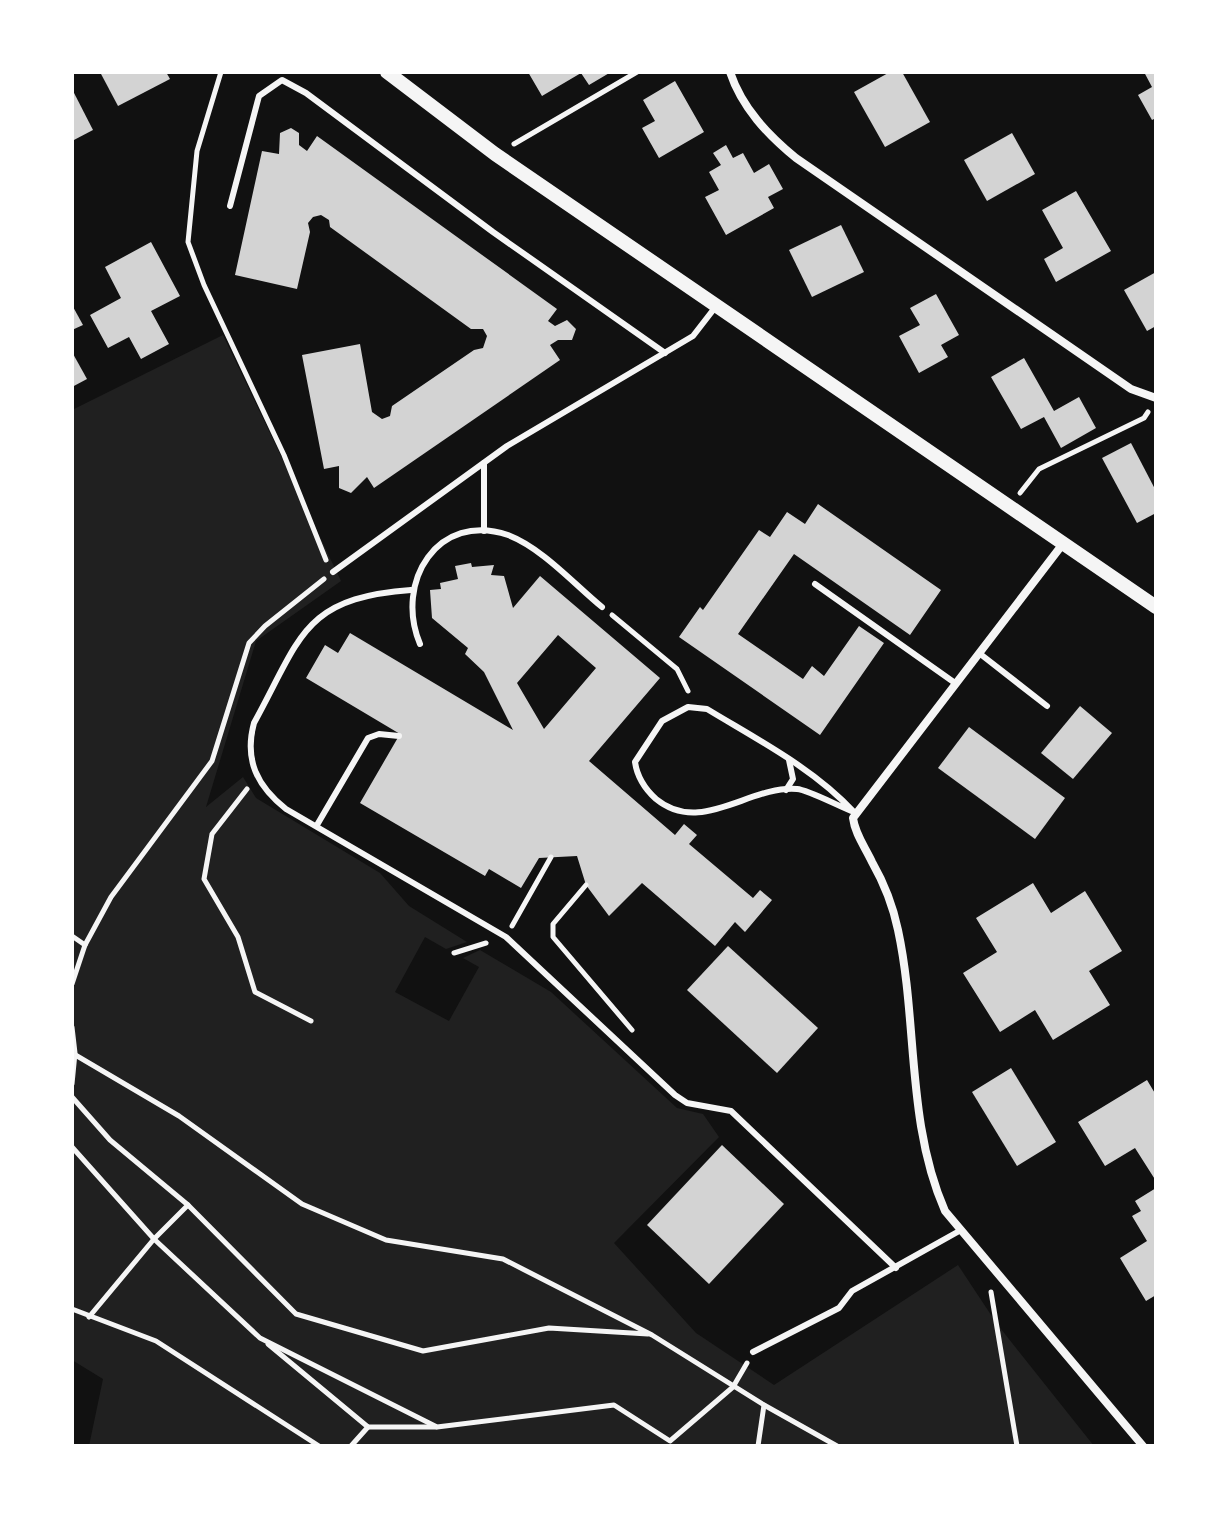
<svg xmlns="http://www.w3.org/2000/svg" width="1228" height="1518" font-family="'Asap Condensed',sans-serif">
<rect width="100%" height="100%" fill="#111"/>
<path fill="#202020" d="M 223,335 L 341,581 L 256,641 L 206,807 L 243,777 L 256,798 L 380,873 L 409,906 L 467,942 L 446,949 L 425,937 L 395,992 L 449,1021 L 479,967 L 463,958 L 480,950 L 551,992 L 677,1108 L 703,1114 L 719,1137 L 614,1243 L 696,1333 L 774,1385 L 958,1265 L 997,1324 L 1094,1446 L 89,1446 L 103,1379 L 72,1360 L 72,410 Z"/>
<g fill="#d3d3d3" fill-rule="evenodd">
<path d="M 100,72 L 166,72 L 170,79 L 118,106 Z"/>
<path d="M 528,72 L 611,72 L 589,85 L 581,73 L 542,96 Z"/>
<path d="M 890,72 L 902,72 L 930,122 L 885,147 L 854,92 Z"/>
<path d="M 1144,72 L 1156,72 L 1156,118 L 1152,120 L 1138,95 L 1152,87 Z"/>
<path d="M 675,81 L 704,132 L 659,158 L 642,128 L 655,121 L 643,100 Z"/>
<path d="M 72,89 L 93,130 L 72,141 Z"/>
<path d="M 291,128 L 299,133 L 299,145 L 307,151 L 317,136 L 557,309 L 548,321 L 555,326 L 567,320 L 576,329 L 572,340 L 558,340 L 550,345 L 560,360 L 374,488 L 367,477 L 351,493 L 339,488 L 339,466 L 324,469 L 302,355 L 360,344 L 372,412 L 382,419 L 390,416 L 392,406 L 474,350 L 483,348 L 487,336 L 483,329 L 471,329 L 330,227 L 329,220 L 321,215 L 313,217 L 308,223 L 310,232 L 297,289 L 235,275 L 262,151 L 279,154 L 280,133 Z"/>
<path d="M 1012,133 L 1035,174 L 987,201 L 964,160 Z"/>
<path d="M 726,145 L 733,158 L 743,153 L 754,173 L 769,164 L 783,189 L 768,197 L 774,208 L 726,235 L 705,197 L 719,190 L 709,172 L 721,165 L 713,153 Z"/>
<path d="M 1076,191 L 1111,251 L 1056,282 L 1044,259 L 1063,248 L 1042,210 Z"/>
<path d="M 841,225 L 864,272 L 812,297 L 789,250 Z"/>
<path d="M 151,242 L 180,296 L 151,311 L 169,344 L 141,359 L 129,337 L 108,348 L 90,315 L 121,298 L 105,267 Z"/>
<path d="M 1156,272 L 1156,326 L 1147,331 L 1124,290 Z"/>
<path d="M 936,294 L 959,335 L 941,345 L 948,357 L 919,373 L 899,336 L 920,325 L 910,308 Z"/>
<path d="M 72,305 L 83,325 L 72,330 Z"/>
<path d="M 72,352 L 87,379 L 72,387 Z"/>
<path d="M 1024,358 L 1054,411 L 1079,397 L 1096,428 L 1061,448 L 1044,417 L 1021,429 L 991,377 Z"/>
<path d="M 1131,443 L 1156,491 L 1156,513 L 1137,523 L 1102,458 Z"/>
<path d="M 818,504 L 941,590 L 910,635 L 794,554 L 738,634 L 803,679 L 812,666 L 824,676 L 859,626 L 884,643 L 820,735 L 679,637 L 700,607 L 703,610 L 759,530 L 770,537 L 787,512 L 805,524 Z"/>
<path d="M 471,563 L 472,567 L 494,565 L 491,575 L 504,576 L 513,608 L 540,576 L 660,678 L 589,761 L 675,835 L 684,824 L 697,835 L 689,844 L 753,898 L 760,890 L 772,900 L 745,932 L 735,922 L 715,946 L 642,883 L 609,916 L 586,885 L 577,856 L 539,858 L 521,888 L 489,869 L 485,876 L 360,803 L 400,734 L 306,678 L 325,645 L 338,653 L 350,633 L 513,730 L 484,672 L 465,654 L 468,648 L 432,618 L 430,590 L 441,589 L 440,583 L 458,579 L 455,566 ZM 558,635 L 596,668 L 544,729 L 517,683 Z"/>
<path d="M 1080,706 L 1112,733 L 1073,779 L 1041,753 Z"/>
<path d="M 969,727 L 1065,798 L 1035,839 L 938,768 Z"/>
<path d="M 1033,883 L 1051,913 L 1085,891 L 1122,951 L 1089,971 L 1110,1005 L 1053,1040 L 1035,1010 L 1000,1032 L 963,973 L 997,952 L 976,918 Z"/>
<path d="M 728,946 L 818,1028 L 777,1073 L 687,990 Z"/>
<path d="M 1011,1068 L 1056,1142 L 1017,1166 L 972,1092 Z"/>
<path d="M 1147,1080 L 1156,1095 L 1156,1181 L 1135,1148 L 1105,1166 L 1078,1122 Z"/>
<path d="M 722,1145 L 784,1204 L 709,1284 L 647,1225 Z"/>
<path d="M 1156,1188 L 1156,1295 L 1146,1301 L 1120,1258 L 1147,1241 L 1132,1216 L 1141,1211 L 1135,1201 Z"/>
</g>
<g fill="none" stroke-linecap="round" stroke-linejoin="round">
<g stroke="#f5f5f5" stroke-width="5">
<path d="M 221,72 L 197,151 L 188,242 L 204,285 L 284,455 L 326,560"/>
<path d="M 514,144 L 637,72"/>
<path d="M 1020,493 L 1039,469 L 1144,418 L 1148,412"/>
<path d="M 612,615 L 677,669 L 688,691"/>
<path d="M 247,789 L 212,834 L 204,879 L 238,937 L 255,992 L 311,1021"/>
<path d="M 586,885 L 553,924 L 553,937 L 632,1030"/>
<path d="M 512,926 L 551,857"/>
<path d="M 72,936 L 85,945"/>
<path d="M 454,953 L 486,943"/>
<path d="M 72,984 L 85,945 L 111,897 L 212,761 L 249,643 L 265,626 L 324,579"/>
<path d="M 72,1027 L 75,1053 L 72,1084"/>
<path d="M 72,1053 L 179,1116 L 302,1204 L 386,1240 L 503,1259 L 652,1335 L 764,1405 L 837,1446"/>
<path d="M 72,1097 L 110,1140 L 188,1205 L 296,1314 L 423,1351 L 549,1328 L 648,1334"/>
<path d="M 72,1147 L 154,1239 L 260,1338 L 437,1427 L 614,1405 L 670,1441 L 733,1387 L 747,1363"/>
<path d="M 991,1292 L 1017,1446"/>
<path d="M 72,1309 L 156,1341 L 319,1446"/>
<path d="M 89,1317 L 154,1239 L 188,1205"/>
<path d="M 268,1344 L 368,1427 L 436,1427"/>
<path d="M 351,1446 L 368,1427"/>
<path d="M 758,1446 L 764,1405"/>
</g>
<g stroke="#f5f5f5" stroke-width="6">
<path d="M 230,206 L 259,96 L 282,80 L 306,93 L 493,232 L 665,353"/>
<path d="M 484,463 L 484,531"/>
<path d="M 333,572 L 507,446 L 693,336 L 717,305"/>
<path d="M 815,584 L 955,683"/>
<path d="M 411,590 C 302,598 301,638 254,723 C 244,760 257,786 286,809 L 506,937 L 675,1095 L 687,1103 L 731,1111 L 896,1268"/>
<path d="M 420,644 C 394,582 438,511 508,535 C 542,548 574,584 602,607"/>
<path d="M 979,653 L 1047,706"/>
<path d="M 688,707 L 707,709 C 758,740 813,768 854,812 C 840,807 809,790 797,789 C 749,785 701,836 656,799 C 645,789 637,776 635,762 L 662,721 Z"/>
<path d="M 786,790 L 793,779 L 789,760"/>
<path d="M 317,825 L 368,738 L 379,734 L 399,736"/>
<path d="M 753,1352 L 839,1308 L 852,1291 L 961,1230"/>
</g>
<g stroke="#f5f5f5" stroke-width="8">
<path d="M 730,72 C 742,108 768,135 796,158 L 1131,389 L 1156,398"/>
<path d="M 1062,545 L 853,818 C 855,834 865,847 872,862 C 884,883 893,906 898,930 C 918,1023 906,1122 945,1211 L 1143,1446"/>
</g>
<path stroke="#f5f5f5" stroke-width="14" d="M 387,72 L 495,154 L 1156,607"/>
</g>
<rect width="1228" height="1518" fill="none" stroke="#ffffff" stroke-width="148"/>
</svg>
